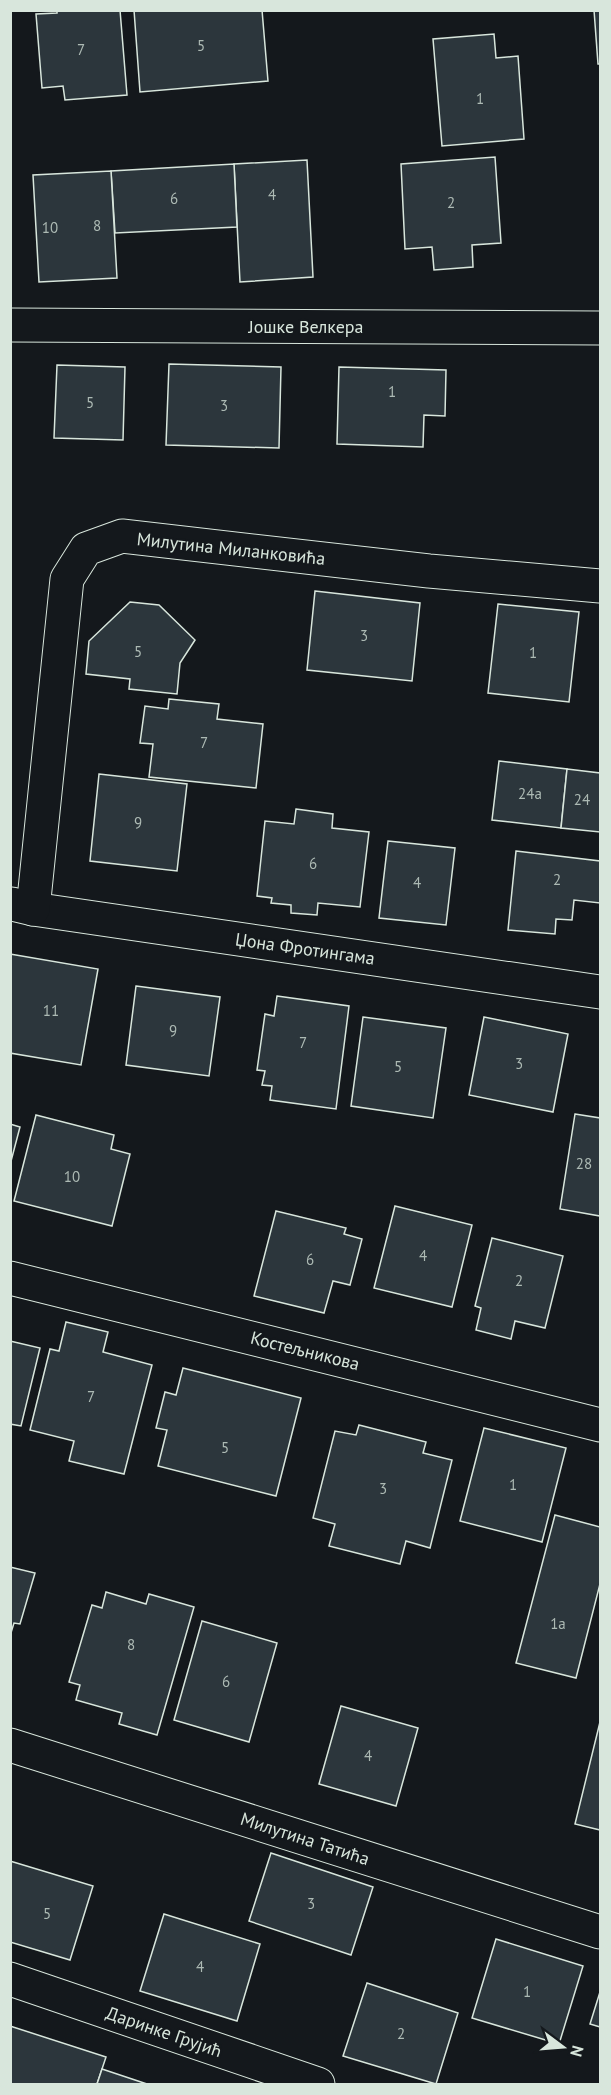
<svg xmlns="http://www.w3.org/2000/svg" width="611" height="2095" font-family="'PT Sans',sans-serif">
<rect width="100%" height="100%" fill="#14181c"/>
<g fill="#2c363c" stroke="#d8e6dc" stroke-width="1.5">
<path d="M 57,10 L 120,10 L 127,95 L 65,100 L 63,86 L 42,88 L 36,14 L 57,13 Z"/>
<path d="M 134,10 L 262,10 L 268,81 L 140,92 Z"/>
<path d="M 594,10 L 600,10 L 600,64 L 598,64 Z"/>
<path d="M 494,34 L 496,58 L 518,56 L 524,139 L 442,146 L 433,39 Z"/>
<path d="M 495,157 L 501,243 L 472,245 L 473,267 L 434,270 L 432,247 L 405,249 L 401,164 Z"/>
<path d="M 307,160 L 313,277 L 240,282 L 234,164 Z"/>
<path d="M 234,164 L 237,227 L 115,233 L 111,171 Z"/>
<path d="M 111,171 L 117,278 L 39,282 L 33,175 Z"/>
<path d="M 169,364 L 281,367 L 279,448 L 166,445 Z"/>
<path d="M 57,365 L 125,367 L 123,440 L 54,438 Z"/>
<path d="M 339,367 L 446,370 L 445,416 L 424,415 L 423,447 L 337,444 Z"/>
<path d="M 315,591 L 420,603 L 412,681 L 307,670 Z"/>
<path d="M 130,602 L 159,605 L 195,640 L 180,663 L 177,694 L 129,689 L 130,679 L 86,674 L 89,641 Z"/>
<path d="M 498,604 L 579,612 L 569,702 L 488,693 Z"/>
<path d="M 169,699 L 219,704 L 217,719 L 263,724 L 256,788 L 149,777 L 153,744 L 140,743 L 145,706 L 168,709 Z"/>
<path d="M 499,761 L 567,769 L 561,828 L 492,820 Z"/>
<path d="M 567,769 L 600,773 L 600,832 L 561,828 Z"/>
<path d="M 99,774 L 187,784 L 177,871 L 90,861 Z"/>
<path d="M 296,809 L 333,814 L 332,828 L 369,832 L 360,907 L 318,903 L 317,915 L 291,913 L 291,905 L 271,903 L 272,898 L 257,896 L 265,821 L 294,824 Z"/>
<path d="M 388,841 L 455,848 L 446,925 L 379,918 Z"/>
<path d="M 516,851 L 600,861 L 600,903 L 574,900 L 572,920 L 556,919 L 555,934 L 508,930 Z"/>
<path d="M 10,954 L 98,969 L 81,1065 L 10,1053 Z"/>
<path d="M 136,986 L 220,997 L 209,1076 L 126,1065 Z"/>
<path d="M 277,996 L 349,1006 L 336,1109 L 270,1100 L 272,1086 L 262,1085 L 265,1071 L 257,1070 L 265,1014 L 274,1016 Z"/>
<path d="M 363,1017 L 446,1028 L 433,1118 L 351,1106 Z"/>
<path d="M 484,1017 L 568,1034 L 553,1112 L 469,1095 Z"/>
<path d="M 575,1114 L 600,1118 L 600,1216 L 560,1209 Z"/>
<path d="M 36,1115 L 114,1135 L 111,1149 L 130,1154 L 112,1226 L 14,1201 Z"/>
<path d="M 10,1124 L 20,1127 L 10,1165 Z"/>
<path d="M 395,1206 L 472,1225 L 452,1307 L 374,1288 Z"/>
<path d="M 276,1211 L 346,1228 L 344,1234 L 362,1239 L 350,1285 L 333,1281 L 324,1313 L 254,1296 Z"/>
<path d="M 492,1238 L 563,1256 L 545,1328 L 515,1321 L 511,1339 L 476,1330 L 481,1308 L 475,1306 Z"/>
<path d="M 66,1322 L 108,1332 L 103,1352 L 152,1365 L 124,1474 L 69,1461 L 74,1441 L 30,1430 L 50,1349 L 59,1351 Z"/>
<path d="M 10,1341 L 40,1348 L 21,1426 L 10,1424 Z"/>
<path d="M 183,1368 L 301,1398 L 276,1496 L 158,1466 L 167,1430 L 156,1428 L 165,1392 L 176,1395 Z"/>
<path d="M 359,1425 L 426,1442 L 423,1453 L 452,1460 L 430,1548 L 406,1541 L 400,1564 L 329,1546 L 335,1524 L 313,1518 L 335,1431 L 356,1435 Z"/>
<path d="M 484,1428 L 566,1448 L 542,1542 L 460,1521 Z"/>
<path d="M 555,1515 L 600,1527 L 600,1584 L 576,1678 L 516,1663 Z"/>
<path d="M 10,1567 L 35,1573 L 20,1624 L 14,1623 L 10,1636 Z"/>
<path d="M 106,1592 L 146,1604 L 149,1594 L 194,1607 L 157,1735 L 119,1724 L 122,1713 L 76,1700 L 80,1685 L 69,1682 L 92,1605 L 102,1608 Z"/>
<path d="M 202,1621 L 277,1643 L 249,1742 L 174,1720 Z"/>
<path d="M 341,1706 L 418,1728 L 396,1806 L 319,1784 Z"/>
<path d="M 600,1722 L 600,1830 L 575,1824 Z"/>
<path d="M 271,1853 L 373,1887 L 351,1955 L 249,1921 Z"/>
<path d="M 10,1861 L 93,1886 L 70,1960 L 10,1942 Z"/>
<path d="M 164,1914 L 260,1944 L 237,2021 L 140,1991 Z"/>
<path d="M 496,1939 L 583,1966 L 559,2044 L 472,2018 Z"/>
<path d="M 367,1983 L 458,2013 L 436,2084 L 343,2056 Z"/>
<path d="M 600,1992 L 600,2027 L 590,2024 Z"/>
<path d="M 10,2026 L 106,2057 L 97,2084 L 10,2084 Z"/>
<path d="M 102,2069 L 147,2084 L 97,2084 Z"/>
</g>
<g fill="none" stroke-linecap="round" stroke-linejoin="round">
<g stroke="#d8e6dc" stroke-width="35">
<g id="street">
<path d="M 10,325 L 600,328"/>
<path d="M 12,904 L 33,909 L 600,992"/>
<path d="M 33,909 L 67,579 L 86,549 L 122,536 L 429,571 L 600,586"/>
<path d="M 10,1278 L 600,1425"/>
<path d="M 10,1745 L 600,1932"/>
<path d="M 10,1979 L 318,2084"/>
</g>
</g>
<use href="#street" stroke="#14181c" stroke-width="33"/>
</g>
<g text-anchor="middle" stroke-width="4.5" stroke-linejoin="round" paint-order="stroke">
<g font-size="15" fill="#adbab4">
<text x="201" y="51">5</text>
<text x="81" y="55">7</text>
<text x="480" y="104">1</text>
<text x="272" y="200">4</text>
<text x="174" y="204">6</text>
<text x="451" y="208">2</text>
<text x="97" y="231">8</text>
<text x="50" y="233">10</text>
<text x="392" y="397">1</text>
<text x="90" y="408">5</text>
<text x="224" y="411">3</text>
<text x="364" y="641">3</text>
<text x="138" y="657">5</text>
<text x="533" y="658">1</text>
<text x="204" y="748">7</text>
<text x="530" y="799">24a</text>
<text x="582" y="805">24</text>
<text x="138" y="828">9</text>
<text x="313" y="869">6</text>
<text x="557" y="885">2</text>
<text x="417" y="888">4</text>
<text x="51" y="1016">11</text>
<text x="173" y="1036">9</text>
<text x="303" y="1048">7</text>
<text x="519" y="1069">3</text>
<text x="398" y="1072">5</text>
<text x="584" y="1169">28</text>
<text x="72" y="1182">10</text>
<text x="423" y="1261">4</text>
<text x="310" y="1265">6</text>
<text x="519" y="1286">2</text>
<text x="91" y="1402">7</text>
<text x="225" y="1453">5</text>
<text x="513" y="1490">1</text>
<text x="383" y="1494">3</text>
<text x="558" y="1629">1a</text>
<text x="131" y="1650">8</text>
<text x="226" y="1687">6</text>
<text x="368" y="1761">4</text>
<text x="311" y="1909">3</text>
<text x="47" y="1919">5</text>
<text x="200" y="1972">4</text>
<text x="527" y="1997">1</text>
<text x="401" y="2039">2</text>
</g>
<g font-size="18" fill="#d8e6dc" stroke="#14181c">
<text x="306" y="333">Јошке Велкера</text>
<text transform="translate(231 549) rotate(6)" y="6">Милутина Миланковића</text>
<text transform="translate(305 949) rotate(8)" y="6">Џона Фротингама</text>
<text transform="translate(305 1351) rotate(14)" y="6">Костељникова</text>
<text transform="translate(305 1839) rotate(18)" y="6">Милутина Татића</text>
<text transform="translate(164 2032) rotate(19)" y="6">Даринке Грујић</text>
</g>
</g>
<rect width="611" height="2095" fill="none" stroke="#d8e6dc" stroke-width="24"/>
<g transform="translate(563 2047) rotate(106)" stroke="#14181c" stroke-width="4.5" paint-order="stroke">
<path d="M0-4.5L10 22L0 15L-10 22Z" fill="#d8e6dc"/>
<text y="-9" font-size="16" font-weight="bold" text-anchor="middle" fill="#d8e6dc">N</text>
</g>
</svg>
